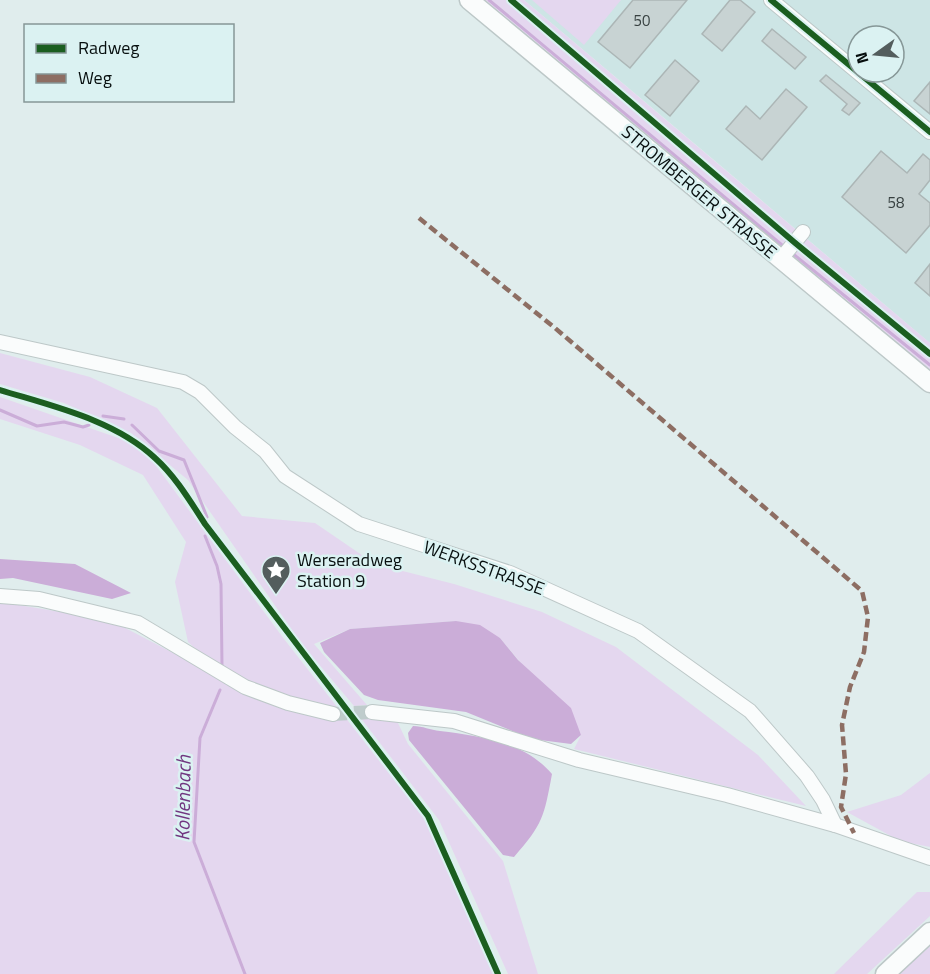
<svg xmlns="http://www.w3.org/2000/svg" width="930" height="974" font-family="'Titillium Web',sans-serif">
<rect width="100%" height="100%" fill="#e0eded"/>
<path fill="#cde5e5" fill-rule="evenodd" d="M 524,0 L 930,0 L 930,343 L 701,149 ZM 858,36 L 894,36 L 894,72 L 858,72 Z"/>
<g fill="#e4d7ef">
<path d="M 479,0 L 524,0 L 930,343 L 930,374 Z"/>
<path d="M 532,0 L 621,0 L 584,45 Z"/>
<path d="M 0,353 L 90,377 L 157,408 L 242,516 L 315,523 L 375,564 L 454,584 L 542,612 L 616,647 L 758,755 L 806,806 L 574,749 L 581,735 L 500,638 L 456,621 L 350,629 L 314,644 L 367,705 L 354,706 L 301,643 L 188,480 L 131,433 L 64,403 L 0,384 Z"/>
<path d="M 0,397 L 127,441 L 151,459 L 284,639 L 423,817 L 437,844 L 493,974 L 0,974 L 0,602 L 110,620 L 200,667 L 206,658 L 188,642 L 175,582 L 186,542 L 143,475 L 80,445 L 0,419 Z"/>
<path d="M 360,717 L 397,721 L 408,744 L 503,861 L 538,974 L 508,974 L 439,820 Z"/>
<path d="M 930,773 L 930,847 L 900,841 L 847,812 L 901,795 Z"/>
<path d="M 917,892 L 930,892 L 930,916 L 867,974 L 834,974 Z"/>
<path d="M 930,946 L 930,974 L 899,974 Z"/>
</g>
<g fill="#cbadd8">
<path d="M 0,559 L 75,564 L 131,593 L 112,599 L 13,578 L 0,579 Z"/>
<path d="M 456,621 L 480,625 L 500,638 L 518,660 L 571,708 L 581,735 L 571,744 L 532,739 L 466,712 L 378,700 L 364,695 L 324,652 L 320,643 L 350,629 Z"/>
<path d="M 413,726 C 423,726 430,730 440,731 C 480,736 525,742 552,774 C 544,817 543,824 514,857 L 503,855 L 409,740 L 408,733 Z"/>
</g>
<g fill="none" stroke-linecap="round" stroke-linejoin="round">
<g stroke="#cbadd8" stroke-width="3">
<path d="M 489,0 L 782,245"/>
<path d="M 792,253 L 930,365"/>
<path d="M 0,410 L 37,426 L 64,422 L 83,427 L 89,425"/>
<path d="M 103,416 L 124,419"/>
<path d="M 132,425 L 159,451 L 184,460 L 207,517"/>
<path d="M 205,536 L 217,566 L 221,584 L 222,666"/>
<path d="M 220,690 L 200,738 L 194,842 L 245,974"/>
</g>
</g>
<g fill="#c8d3d3" stroke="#acb6b6" stroke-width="1.5">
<path d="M 633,0 L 687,0 L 630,68 L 598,42 Z"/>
<path d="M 730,0 L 740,0 L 755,12 L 722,51 L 702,34 Z"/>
<path d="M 772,29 L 806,57 L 795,69 L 762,41 Z"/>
<path d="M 675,60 L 699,81 L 670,116 L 645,95 Z"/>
<path d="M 826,75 L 860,103 L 849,115 L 842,110 L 847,104 L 820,81 Z"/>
<path d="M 930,82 L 930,114 L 914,101 Z"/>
<path d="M 786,89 L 807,107 L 762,160 L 726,129 L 746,106 L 760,119 Z"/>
<path d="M 881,151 L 907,173 L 923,154 L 930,160 L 930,180 L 919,194 L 930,203 L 930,225 L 906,253 L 842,197 Z"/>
<path d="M 930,264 L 930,296 L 915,283 Z"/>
</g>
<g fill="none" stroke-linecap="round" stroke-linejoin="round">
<path stroke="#bfcccc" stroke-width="14" stroke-dasharray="14 7" stroke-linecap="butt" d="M 333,714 L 372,712"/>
<g stroke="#bdc8c8" stroke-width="16">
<g id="minor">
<path d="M 771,0 L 930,132"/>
<path d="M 780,260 L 803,232"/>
<path d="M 0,342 L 183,382 L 200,392 L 235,427 L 265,451 L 285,476 L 359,524 L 510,573 L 638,631 L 750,711 L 807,776 L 823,800 L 835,825 L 930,858"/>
<path d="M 0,596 L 39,599 L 138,623 L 245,687 L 288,703 L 333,714"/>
<path d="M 372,712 L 454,721 L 579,760 L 727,795 L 835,825"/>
</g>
</g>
<g stroke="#bdc8c8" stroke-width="21">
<g id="major">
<path d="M 469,0 L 930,383"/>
<path d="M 885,974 L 930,932"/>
</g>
</g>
<use href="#minor" stroke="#fafcfc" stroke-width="14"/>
<use href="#major" stroke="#fafcfc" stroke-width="18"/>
<path stroke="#8d6e63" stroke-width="4.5" stroke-dasharray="9 4.5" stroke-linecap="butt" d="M 419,218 L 555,328 L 862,591 L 868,617 L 864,652 L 850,687 L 842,725 L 846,774 L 841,807 L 854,833"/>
<g stroke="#dbf2f2" stroke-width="10">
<g id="cycleway">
<path d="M 511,0 L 794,242 L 930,354"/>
<path d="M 771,0 L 930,132"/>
<path d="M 0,390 C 52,406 115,420 155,458 C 176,477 190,501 205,524 L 428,816 L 498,974"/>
</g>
</g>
<use href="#cycleway" stroke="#1b5e20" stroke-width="6"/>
</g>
<defs>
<g id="sight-pin" transform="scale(1.5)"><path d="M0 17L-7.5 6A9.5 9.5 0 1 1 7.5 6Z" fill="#535d5d" stroke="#dbf2f2"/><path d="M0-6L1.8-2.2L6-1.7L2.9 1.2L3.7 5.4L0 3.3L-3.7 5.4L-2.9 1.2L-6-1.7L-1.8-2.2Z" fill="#fff"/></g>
</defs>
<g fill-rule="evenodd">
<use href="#sight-pin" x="276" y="570"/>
</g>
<g text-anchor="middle" stroke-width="5" stroke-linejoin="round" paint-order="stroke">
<g font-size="15" fill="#374040">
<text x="642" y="26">50</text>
<text x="896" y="208">58</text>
</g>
<g font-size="18" fill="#070f0f" stroke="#dbf2f2">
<text transform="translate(699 192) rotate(40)" y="6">STROMBERGER STRASSE</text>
<text transform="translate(484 568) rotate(20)" y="6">WERKSSTRASSE</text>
</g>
<g font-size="18" fill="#070f0f" stroke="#dbf2f2" text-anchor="start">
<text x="297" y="566">Werseradweg<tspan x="297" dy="21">Station 9</tspan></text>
</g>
<g font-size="20" font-style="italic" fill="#713680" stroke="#dbf2f2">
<text transform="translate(183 798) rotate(-89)" y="7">Kollenbach</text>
</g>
</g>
<rect x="24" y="24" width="210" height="78" fill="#dbf2f2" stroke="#869797" stroke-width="1.5"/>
<rect x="36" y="44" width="30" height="9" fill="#1b5e20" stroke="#869797" stroke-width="1.5"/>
<text x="78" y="54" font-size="18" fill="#070f0f">Radweg</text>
<rect x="36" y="74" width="30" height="9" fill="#8d6e63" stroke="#869797" stroke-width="1.5"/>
<text x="78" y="84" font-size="18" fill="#070f0f">Weg</text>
<g transform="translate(876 54) rotate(255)"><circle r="28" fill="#dbf2f2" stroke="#869797" stroke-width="1.5"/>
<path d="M0-4.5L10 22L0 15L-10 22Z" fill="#535d5d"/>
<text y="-9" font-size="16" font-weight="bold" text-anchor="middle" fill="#070f0f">N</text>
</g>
</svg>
